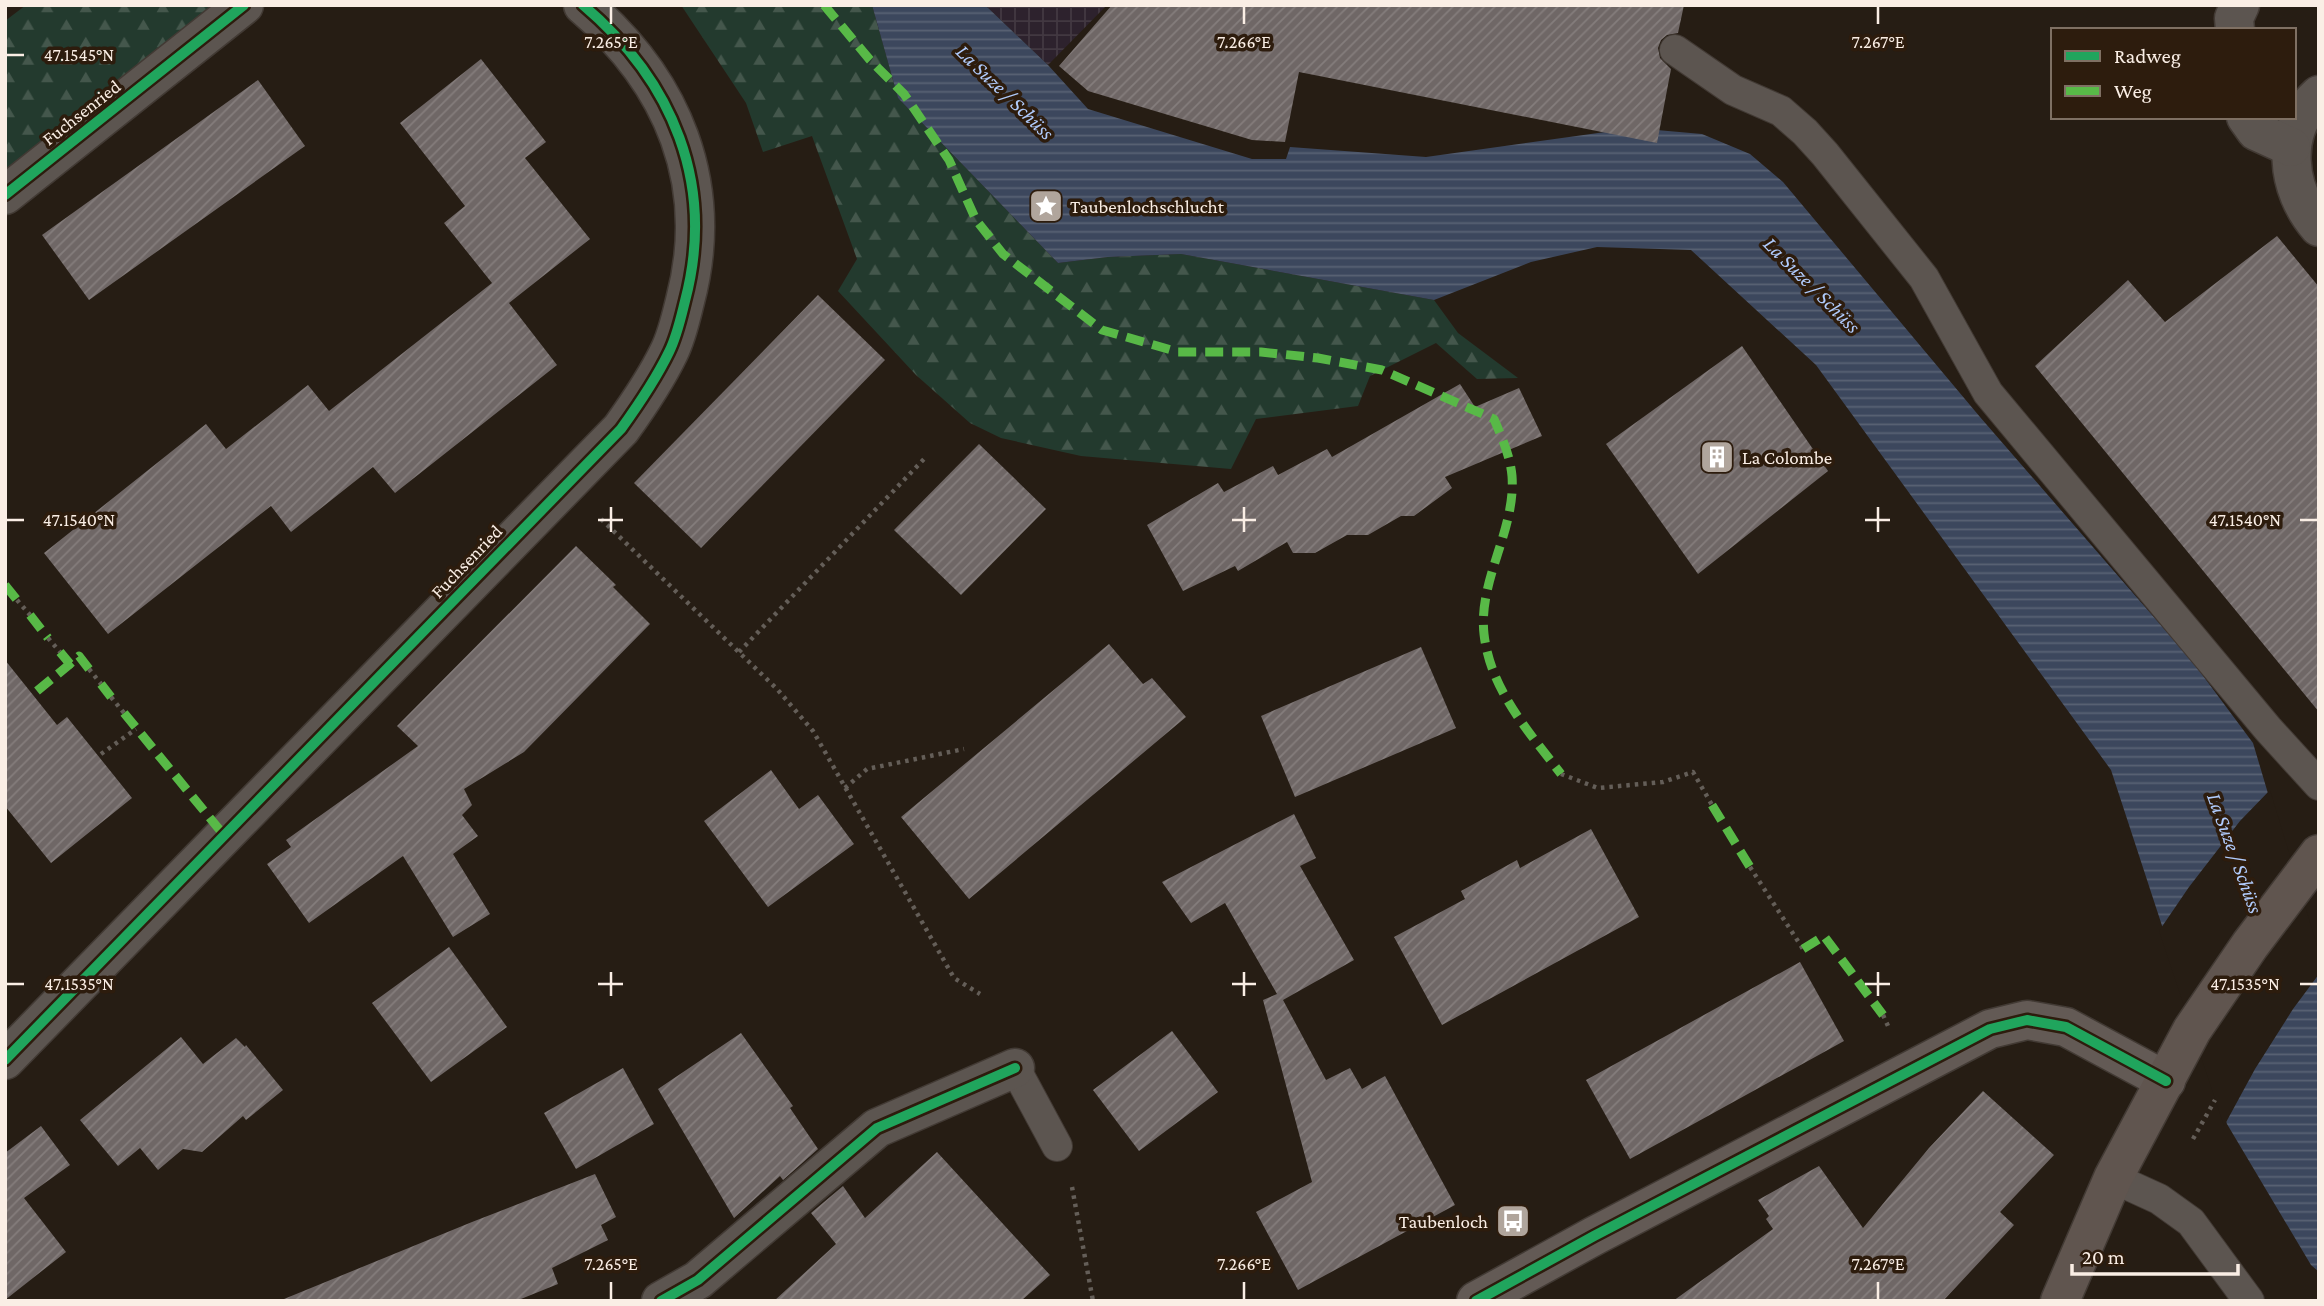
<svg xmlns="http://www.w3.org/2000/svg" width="2324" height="1306" font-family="'Crimson Pro',serif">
<defs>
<pattern id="industrial-grid" width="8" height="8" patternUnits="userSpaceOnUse" patternTransform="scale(1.75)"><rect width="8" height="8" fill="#2d222d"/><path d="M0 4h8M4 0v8" fill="none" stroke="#423841"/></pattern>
<pattern id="forest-firs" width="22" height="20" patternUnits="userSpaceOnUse" patternTransform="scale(1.75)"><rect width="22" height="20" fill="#233a2e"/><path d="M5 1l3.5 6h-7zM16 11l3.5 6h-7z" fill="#44574c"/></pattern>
<pattern id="water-rules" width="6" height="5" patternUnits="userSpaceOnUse" patternTransform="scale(1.75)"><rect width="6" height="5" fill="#3c475d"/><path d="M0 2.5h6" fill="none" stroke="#596274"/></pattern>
<pattern id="building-hatch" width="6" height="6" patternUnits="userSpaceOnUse" patternTransform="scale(1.75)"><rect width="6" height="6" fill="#6f6766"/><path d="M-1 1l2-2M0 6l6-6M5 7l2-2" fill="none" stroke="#847d7c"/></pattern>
</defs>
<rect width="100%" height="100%" fill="#261d14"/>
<path fill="url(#industrial-grid)" d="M 985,5 L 1107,5 L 1048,65 Z"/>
<g fill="url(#forest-firs)">
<path d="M 26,5 L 248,5 L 5,177 L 5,21 Z"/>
<path d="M 681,5 L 872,5 L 898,98 L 1058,263 L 1108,257 L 1181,254 L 1434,300 L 1458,333 L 1518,378 L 1477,379 L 1436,343 L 1370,376 L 1358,406 L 1256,419 L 1231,469 L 1081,456 L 1001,438 L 970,423 L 916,375 L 838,291 L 857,259 L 812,136 L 763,152 L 746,103 Z"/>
</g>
<path fill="url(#water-rules)" d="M 872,5 L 985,5 L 1048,65 L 1088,109 L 1252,159 L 1286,159 L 1290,147 L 1426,157 L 1634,128 L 1702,134 L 1750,154 L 1783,182 L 1980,417 L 2192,661 L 2253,743 L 2319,965 L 2319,1272 L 2311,1265 L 2227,1124 L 2111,770 L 1816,365 L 1691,250 L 1597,247 L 1531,262 L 1434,300 L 1181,254 L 1108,257 L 1058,263 L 898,98 Z"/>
<path fill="#261d14" d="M 2270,790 L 2319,952 L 2319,974 L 2293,1009 L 2255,1069 L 2224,1126 L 2159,931 L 2189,887 L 2240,821 Z"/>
<g fill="url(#building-hatch)">
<path d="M 1112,5 L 1684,5 L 1678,33 L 1667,35 L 1661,40 L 1658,48 L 1660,58 L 1671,69 L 1657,143 L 1299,72 L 1285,142 L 1252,140 L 1088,91 L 1059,66 Z"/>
<path d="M 481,59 L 546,142 L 525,158 L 590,239 L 509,303 L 557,365 L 395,493 L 373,467 L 291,532 L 271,506 L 108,634 L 44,553 L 206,424 L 226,449 L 308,385 L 329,411 L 492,283 L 444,223 L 465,206 L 400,123 Z"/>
<path d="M 258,80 L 305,146 L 89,300 L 42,235 Z"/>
<path d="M 2277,236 L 2319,287 L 2319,712 L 2035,366 L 2128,280 L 2165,322 Z"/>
<path d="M 818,295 L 885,360 L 701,548 L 634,483 Z"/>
<path d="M 1742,346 L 1828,471 L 1698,574 L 1606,444 Z"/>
<path d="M 1460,384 L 1475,407 L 1519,388 L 1542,436 L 1445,477 L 1452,488 L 1414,516 L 1401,516 L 1368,535 L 1347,535 L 1315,553 L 1293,553 L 1287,542 L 1238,571 L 1235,566 L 1183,591 L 1147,525 L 1218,483 L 1224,492 L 1273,466 L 1278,475 L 1327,449 L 1332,457 Z"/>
<path d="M 979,444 L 1046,509 L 961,595 L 894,530 Z"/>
<path d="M 576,546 L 616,585 L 613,587 L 650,624 L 524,752 L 464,789 L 472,805 L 462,815 L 478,836 L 453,854 L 490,914 L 453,937 L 403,856 L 309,923 L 267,864 L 291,847 L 286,840 L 418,746 L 397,726 Z"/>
<path d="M 1109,644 L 1143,684 L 1152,678 L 1186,717 L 969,899 L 901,817 Z"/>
<path d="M 1421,647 L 1456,728 L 1295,797 L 1261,716 Z"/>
<path d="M 5,660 L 57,725 L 67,717 L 132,798 L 51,863 L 5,806 Z"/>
<path d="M 771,770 L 799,809 L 818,795 L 854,844 L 768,907 L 704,821 Z"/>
<path d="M 1294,814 L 1316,858 L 1300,866 L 1354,960 L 1283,1000 L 1326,1080 L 1350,1068 L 1362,1089 L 1385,1076 L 1455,1205 L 1298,1290 L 1256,1212 L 1312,1182 L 1263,1000 L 1277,994 L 1225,903 L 1191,923 L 1162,882 Z"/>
<path d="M 1591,829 L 1639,917 L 1442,1025 L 1394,937 L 1465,899 L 1461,891 L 1517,860 L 1520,868 Z"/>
<path d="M 449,947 L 507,1027 L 431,1082 L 372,1003 Z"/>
<path d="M 1800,962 L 1844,1041 L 1630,1159 L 1586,1080 Z"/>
<path d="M 1172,1031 L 1218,1092 L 1139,1151 L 1093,1090 Z"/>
<path d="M 741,1033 L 793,1106 L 790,1108 L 818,1149 L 783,1180 L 780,1176 L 734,1218 L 658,1089 Z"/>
<path d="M 181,1037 L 203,1064 L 236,1038 L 245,1047 L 246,1045 L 283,1090 L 246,1120 L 243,1116 L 202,1152 L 183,1149 L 158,1170 L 140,1148 L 118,1166 L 80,1120 Z"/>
<path d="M 623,1068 L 654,1124 L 576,1169 L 544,1113 Z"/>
<path d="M 1983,1091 L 2054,1155 L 2000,1212 L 2014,1225 L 1943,1301 L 1673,1301 L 1773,1229 L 1766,1219 L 1769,1216 L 1758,1200 L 1819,1166 L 1863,1228 L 1929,1148 Z"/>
<path d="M 41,1126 L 70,1165 L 24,1198 L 66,1252 L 5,1300 L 5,1153 Z"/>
<path d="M 937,1152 L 1050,1275 L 1021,1301 L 774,1301 L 836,1244 L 811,1213 L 843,1186 L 865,1218 Z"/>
<path d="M 595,1174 L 616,1217 L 601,1225 L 608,1240 L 552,1268 L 558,1284 L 516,1301 L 284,1301 L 284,1299 L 472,1222 Z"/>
</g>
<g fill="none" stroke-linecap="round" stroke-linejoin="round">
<g stroke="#423a34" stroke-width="32">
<g id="lane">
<path d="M 1675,50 L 1733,90 L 1781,111 L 1805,132 L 1825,154 L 1924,278 L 1988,393 L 2268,729 L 2319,785"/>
<path d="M 1015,1068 L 1057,1146"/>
<path d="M 2113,1178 L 2159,1199 L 2191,1222 L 2249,1301"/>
</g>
</g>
<g stroke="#423a34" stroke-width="41">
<g id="street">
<path d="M 2235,30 L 2234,18 L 2240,5"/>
<path d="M 2319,95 C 2279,131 2286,189 2319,227"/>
<path d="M 2246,117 L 2256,131 L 2291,147"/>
<path d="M 5,195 L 244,5"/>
<path d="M 5,1060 L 621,429 C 639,404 656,379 669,352 C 677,336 681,317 685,301 C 716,184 673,81 583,5"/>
<path d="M 661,1301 L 698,1280 L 877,1128 L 1015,1068"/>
</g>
</g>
<g stroke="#423a34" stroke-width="41">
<path id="secondary" d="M 1476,1301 L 1594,1236 L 1990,1029 L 2027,1020 L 2066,1027 L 2166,1081"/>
</g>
<g stroke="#423a34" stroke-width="41">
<path id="primary" d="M 2060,1301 L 2113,1178 L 2192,1030 L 2250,945 L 2319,854"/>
</g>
<g stroke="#645e58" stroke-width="4.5" stroke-dasharray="3.5 5" stroke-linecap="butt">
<path d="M 601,519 L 777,689 L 813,731 L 954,978 L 980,994"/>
<path d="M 17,600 L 30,615"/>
<path d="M 48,638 L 60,652"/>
<path d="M 739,652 L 925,458"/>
<path d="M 89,669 L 101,684"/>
<path d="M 111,697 L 124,713"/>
<path d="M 101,754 L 136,729"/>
<path d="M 1561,774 L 1598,788 L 1663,782 L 1693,772 L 1712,805"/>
<path d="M 845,788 L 867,769 L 964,749"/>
<path d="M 1750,867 L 1803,949"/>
<path d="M 1883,1015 L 1888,1026"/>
<path d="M 2193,1139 L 2215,1100"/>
<path d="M 1072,1187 L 1093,1301"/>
</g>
<use href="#lane" stroke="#5c5550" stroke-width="30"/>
<use href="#street" stroke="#5c5550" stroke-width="38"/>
<use href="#secondary" stroke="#635a55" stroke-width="38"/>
<use href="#primary" stroke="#60554f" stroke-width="38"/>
<g stroke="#58b947" stroke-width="9" stroke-dasharray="18 9" stroke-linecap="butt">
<path d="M 824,5 L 870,60 L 904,94 L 949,160 L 976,220 L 1003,254 L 1102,330 L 1178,352 L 1261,352 L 1318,358 L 1382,370 L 1494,419 C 1502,438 1510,455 1512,476 C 1516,530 1478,580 1484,634 C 1490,689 1529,732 1561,774"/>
<path d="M 5,585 L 17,600"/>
<path d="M 30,615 L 48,638"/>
<path d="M 60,652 L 70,664 L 79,656 L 89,669"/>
<path d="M 101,684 L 111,697"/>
<path d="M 37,691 L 70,664"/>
<path d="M 124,713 L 223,834"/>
<path d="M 1712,805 L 1750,867"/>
<path d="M 1803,949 L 1824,936 L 1883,1015"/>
</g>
<g stroke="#2d1c0d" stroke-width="15">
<g id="cycleway">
<path d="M 5,195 L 244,5"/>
<path d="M 5,1060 L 621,429 C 639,404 656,379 669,352 C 677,336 681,317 685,301 C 716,184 673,81 583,5"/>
<path d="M 661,1301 L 698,1280 L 877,1128 L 1015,1068"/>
<path d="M 1476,1301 L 1594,1236 L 1990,1029 L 2027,1020 L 2066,1027 L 2166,1081"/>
</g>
</g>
<use href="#cycleway" stroke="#20a55d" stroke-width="10"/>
</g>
<path fill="none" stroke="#faeee5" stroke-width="2.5" d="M 611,7 L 611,24M 1244,7 L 1244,24M 1878,7 L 1878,24M 7,55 L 24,55M 611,507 L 611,532M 1244,507 L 1244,532M 1878,507 L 1878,532M 7,520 L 24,520M 598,520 L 623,520M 1232,520 L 1256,520M 1865,520 L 1890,520M 2300,520 L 2317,520M 611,972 L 611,996M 1244,972 L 1244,996M 1878,972 L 1878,996M 7,984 L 24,984M 598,984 L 623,984M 1232,984 L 1256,984M 1865,984 L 1890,984M 2300,984 L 2317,984M 611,1282 L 611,1299M 1244,1282 L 1244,1299M 1878,1282 L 1878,1299"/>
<defs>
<g id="sight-square" transform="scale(1.75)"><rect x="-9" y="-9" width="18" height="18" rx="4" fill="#b0a59c" stroke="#2d1c0d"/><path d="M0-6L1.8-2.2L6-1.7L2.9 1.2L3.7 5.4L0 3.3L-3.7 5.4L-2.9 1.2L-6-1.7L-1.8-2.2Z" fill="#fff"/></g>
<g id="building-square" transform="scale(1.75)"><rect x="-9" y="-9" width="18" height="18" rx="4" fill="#b0a59c" stroke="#2d1c0d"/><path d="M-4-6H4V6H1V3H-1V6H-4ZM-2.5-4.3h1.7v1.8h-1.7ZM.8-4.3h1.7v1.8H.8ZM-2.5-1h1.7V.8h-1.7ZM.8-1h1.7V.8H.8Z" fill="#fff"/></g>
<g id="bus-square" transform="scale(1.75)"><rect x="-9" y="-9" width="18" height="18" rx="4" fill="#b0a59c" stroke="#2d1c0d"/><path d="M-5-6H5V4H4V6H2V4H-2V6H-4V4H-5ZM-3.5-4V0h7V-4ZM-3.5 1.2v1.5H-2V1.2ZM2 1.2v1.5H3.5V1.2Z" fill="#fff"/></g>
</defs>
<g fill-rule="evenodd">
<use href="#sight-square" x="1046" y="206"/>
<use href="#building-square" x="1717" y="457"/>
<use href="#bus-square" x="1513" y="1221"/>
</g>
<g text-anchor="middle" stroke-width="7" stroke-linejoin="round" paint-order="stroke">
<g font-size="19" fill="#faeee5" stroke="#2d1c0d">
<text transform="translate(81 112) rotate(-38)" y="7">Fuchsenried</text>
<text transform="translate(466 561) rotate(-46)" y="7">Fuchsenried</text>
</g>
<g font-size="19" fill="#faeee5" stroke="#2d1c0d" text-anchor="start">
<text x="1070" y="213">Taubenlochschlucht</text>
<text x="1742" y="464">La Colombe</text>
<text x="1488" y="1228" text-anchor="end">Taubenloch</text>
</g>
<g font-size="21" font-style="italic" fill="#b0cbfc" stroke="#2d1c0d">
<text transform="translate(1005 92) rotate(44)" y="7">La Suze / Schüss</text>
<text transform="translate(1812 285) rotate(45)" y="7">La Suze / Schüss</text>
<text transform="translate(2235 853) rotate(70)" y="7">La Suze / Schüss</text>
</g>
</g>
<g font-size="18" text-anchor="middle" fill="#faeee5" stroke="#2d1c0d" stroke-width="7" stroke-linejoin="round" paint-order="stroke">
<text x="611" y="48">7.265°E</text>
<text x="1244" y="48">7.266°E</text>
<text x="1878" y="48">7.267°E</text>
<text x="79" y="61">47.1545°N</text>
<text x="79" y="526">47.1540°N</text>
<text x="2245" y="526">47.1540°N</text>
<text x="79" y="990">47.1535°N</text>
<text x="2245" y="990">47.1535°N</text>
<text x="611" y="1270">7.265°E</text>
<text x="1244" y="1270">7.266°E</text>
<text x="1878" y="1270">7.267°E</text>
</g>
<rect width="2324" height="1306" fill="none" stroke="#faeee5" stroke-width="14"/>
<rect x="2051" y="28" width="245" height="91" fill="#2d1c0d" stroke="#7f7063" stroke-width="2"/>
<rect x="2065" y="51" width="35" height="10" fill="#20a55d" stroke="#7f7063" stroke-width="2"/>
<text x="2114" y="63" font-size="21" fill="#faeee5">Radweg</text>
<rect x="2065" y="86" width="35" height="10" fill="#58b947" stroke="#7f7063" stroke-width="2"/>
<text x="2114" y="98" font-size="21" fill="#faeee5">Weg</text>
<path d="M2072 1264v10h166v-10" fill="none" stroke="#faeee5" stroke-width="3.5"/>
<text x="2082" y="1264" font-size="21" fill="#faeee5" stroke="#2d1c0d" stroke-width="5" paint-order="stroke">20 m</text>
</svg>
